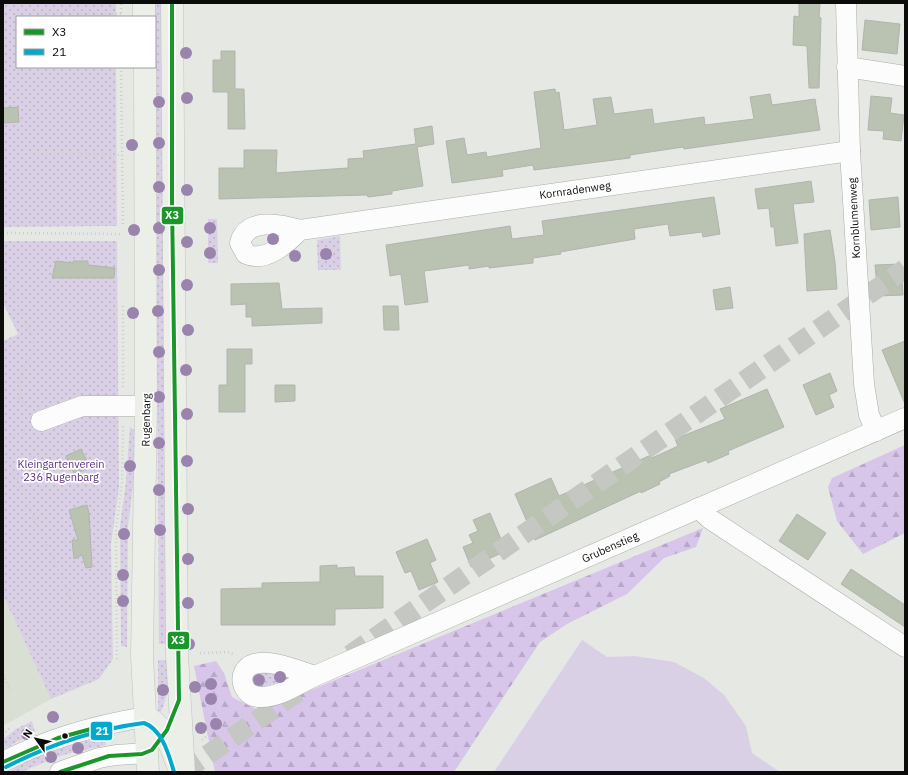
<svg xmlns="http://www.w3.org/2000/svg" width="908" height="775" font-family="'IBM Plex Sans',sans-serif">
<defs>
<pattern id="green-dots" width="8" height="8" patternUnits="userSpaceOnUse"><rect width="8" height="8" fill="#dad0e5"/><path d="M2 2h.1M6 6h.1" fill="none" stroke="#bab1c3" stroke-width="1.8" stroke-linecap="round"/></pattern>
<pattern id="forest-firs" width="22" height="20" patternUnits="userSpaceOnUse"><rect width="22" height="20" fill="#d7c5ea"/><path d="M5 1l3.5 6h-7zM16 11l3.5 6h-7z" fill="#b7a8c7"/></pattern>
</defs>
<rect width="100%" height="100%" fill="#e5e8e3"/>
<path fill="#d9e0d3" d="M 3,595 L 51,699 L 3,726 Z"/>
<g fill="url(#green-dots)">
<path d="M 3,3 L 116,3 L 116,17 L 17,17 L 17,67 L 116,67 L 117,226 L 3,227 Z"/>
<path d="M 155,3 L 161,3 L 166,644 L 159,644 Z"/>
<path d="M 208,219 L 217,219 L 218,263 L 208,263 Z"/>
<path d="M 340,236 L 341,270 L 318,270 L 317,240 Z"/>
<path d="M 3,241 L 117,241 L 119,488 L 111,544 L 113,659 L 99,679 L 51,699 L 3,595 L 3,341 L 18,334 L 3,303 Z"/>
<path d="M 130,427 L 137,432 L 135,472 L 128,525 L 127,647 L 121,646 L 120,526 L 126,481 Z"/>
<path d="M 158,660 L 168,660 C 168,678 169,695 161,712 L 158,711 Z"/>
<path d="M 255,672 L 286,674 L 287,679 L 260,689 L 251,683 L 252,675 Z"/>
<path d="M 32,721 L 35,732 L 3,750 L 3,739 L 16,729 Z"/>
<path d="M 105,736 L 106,745 L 63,755 L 21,772 L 9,772 C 38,752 72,745 105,736 Z"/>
</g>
<g fill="url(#forest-firs)">
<path d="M 905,445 L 905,533 L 863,554 L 837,521 L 828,487 L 832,478 Z"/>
<path d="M 703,528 L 696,547 L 664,558 L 627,594 L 567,624 L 540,642 L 454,772 L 215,772 L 194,666 L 216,661 L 224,673 L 232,697 L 260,711 Z"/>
</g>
<path fill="#dad0e5" d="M 582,640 L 607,657 L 635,656 L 674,662 L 704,678 L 724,695 L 746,726 L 752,753 L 780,772 L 494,772 Z"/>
<g fill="#bac2b2" stroke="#b1b4af">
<path d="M 799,3 L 820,3 L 819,17 L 821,18 L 819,88 L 809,88 L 807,46 L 793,45 L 794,16 L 799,17 Z"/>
<path d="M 865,20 L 900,24 L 897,54 L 862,50 Z"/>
<path d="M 221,51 L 235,51 L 235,89 L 244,89 L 245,129 L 228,129 L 228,92 L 213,92 L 213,60 L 221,60 Z"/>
<path d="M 555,89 L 556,93 L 559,92 L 564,130 L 597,125 L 593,99 L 611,97 L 614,114 L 652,109 L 654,124 L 704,117 L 705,125 L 754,119 L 750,97 L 770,94 L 772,105 L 815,99 L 820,130 L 684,149 L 683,147 L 630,155 L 630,158 L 534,170 L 533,165 L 502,170 L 503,176 L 452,183 L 446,141 L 464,138 L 467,155 L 486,152 L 487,157 L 541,148 L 534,92 Z"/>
<path d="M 871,96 L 892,98 L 890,113 L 904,115 L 901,141 L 883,139 L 884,131 L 868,130 Z"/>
<path d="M 18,107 L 19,122 L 3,123 L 3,108 Z"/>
<path d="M 432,126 L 434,144 L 417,147 L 423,186 L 392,191 L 392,194 L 368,197 L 367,195 L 219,199 L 219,168 L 244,168 L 244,150 L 277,150 L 276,173 L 348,168 L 348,159 L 364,158 L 363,151 L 416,144 L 414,129 Z"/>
<path d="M 811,181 L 814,202 L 793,204 L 798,243 L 776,246 L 774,227 L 771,227 L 769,208 L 758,209 L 755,189 Z"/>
<path d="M 714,197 L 720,234 L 703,237 L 702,232 L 670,236 L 668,224 L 634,229 L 635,239 L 560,252 L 561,254 L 533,258 L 533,263 L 489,268 L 489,266 L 469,269 L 469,265 L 424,271 L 428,302 L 405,305 L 401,274 L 390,276 L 386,245 L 510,226 L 512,239 L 544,235 L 542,221 Z"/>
<path d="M 898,197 L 900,227 L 871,230 L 869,200 Z"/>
<path d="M 830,230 L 835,262 L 837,289 L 807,291 L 804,234 Z"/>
<path d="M 56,261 L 73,263 L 73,261 L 88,261 L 88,265 L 115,268 L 114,278 L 52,278 Z"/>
<path d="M 901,264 L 903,295 L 878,296 L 875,265 Z"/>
<path d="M 279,283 L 282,309 L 322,308 L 322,323 L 252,326 L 252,317 L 246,317 L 246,304 L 231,305 L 231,284 Z"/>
<path d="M 730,287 L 733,308 L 716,310 L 713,290 Z"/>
<path d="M 383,306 L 398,306 L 399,330 L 384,330 Z"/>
<path d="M 905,341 L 905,404 L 882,350 Z"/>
<path d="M 227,349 L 252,349 L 252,364 L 245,364 L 245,412 L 219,412 L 219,385 L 227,385 Z"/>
<path d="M 830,373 L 837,391 L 829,395 L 834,407 L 816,415 L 803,385 Z"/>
<path d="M 275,385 L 295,385 L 295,401 L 275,402 Z"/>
<path d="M 767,389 L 784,427 L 728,451 L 729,454 L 708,463 L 706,460 L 669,474 L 670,476 L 659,482 L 660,484 L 641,493 L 641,491 L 535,540 L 515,494 L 551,478 L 559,496 L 651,455 L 652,458 L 678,446 L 675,439 L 725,419 L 720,409 Z"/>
<path d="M 81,449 L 90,467 L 75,475 L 66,456 Z"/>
<path d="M 87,505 L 89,513 L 92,567 L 86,568 L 82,555 L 74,559 L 72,540 L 78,540 L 69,510 Z"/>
<path d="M 490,513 L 506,551 L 471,567 L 463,547 L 473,543 L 469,535 L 478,531 L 473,520 Z"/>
<path d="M 797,514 L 826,533 L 808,560 L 779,541 Z"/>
<path d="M 427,539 L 436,560 L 430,563 L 438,582 L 419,590 L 411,571 L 405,573 L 396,552 Z"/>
<path d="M 337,565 L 337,568 L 354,567 L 355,576 L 383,576 L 383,608 L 335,609 L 335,625 L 221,625 L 221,589 L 262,588 L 262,583 L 320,582 L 320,566 Z"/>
<path d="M 851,569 L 905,605 L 905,627 L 841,584 Z"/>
</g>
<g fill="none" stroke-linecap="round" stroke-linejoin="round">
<g stroke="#c4c7c2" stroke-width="20" stroke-dasharray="20 10" stroke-linecap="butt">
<path d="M 350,655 L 905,269"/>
<path d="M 183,772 L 305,687"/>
</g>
<g stroke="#aaada9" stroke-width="21">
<g id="minor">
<path d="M 846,3 L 850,151 L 864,384 L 869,415 L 876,431"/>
<path d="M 847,67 L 905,76"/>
<path d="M 300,230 C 287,243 266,263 246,254 L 240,243 C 246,217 281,224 300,230 L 850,151"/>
<path d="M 41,421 L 82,406 L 146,406"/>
<path d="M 698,508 L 710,519 L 905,647"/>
<path d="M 315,676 C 298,671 273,659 254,664 C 235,670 241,697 260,697 C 279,698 299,683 315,676 L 905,418"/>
<path d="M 3,762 C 47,739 96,725 145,717"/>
<path d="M 60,772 L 99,758 L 116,755 L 147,753"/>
</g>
</g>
<g stroke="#c0c2bf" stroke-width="23">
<g id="major">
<path d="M 144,3 L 144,17"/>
<path d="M 172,3 L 177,655 L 184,772"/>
<path d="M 145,67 L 146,406 L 142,656 L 148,772"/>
<path d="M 145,717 C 165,724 171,748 178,766"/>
</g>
</g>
<g stroke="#cdcecd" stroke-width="2.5" stroke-dasharray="1 3" stroke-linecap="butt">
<path d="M 32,12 L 121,14"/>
<path d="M 121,17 L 121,3"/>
<path d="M 121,67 L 123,227"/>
<path d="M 30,152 L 122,155"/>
<path d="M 3,233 L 123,234"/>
<path d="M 3,273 L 32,336 L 35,349 L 20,375 L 19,399 L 29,407"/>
<path d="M 123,306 L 123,387"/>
<path d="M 3,441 L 25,430"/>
<path d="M 3,450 L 79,616"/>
<path d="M 200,653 L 228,652 L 233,654"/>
<path d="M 117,659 L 116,529 L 122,482 L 123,424"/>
<path d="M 3,675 L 10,690"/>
<path d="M 3,735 L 10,728"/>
<path d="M 202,740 L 211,732 L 245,714"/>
</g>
<use href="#minor" stroke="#fbfcfb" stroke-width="20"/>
<use href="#major" stroke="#ebefe8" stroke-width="22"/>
<g stroke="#fff" stroke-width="7">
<g id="bus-1">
<path d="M 3,762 L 58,738 L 102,726"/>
<path d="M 60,772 L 109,756 L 142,754 L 152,750 L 167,730 L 179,700 L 172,201 L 172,3"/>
</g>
</g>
<g stroke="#fff" stroke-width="7">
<path id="bus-2" d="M 6,767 C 49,745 96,729 144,723 C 162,729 169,755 174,772"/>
</g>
<use href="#bus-1" stroke="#1a962b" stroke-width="4"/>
<use href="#bus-2" stroke="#00a9ce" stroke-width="4"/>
</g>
<g fill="#9a83ad">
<circle cx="186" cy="53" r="6"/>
<circle cx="187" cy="98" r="6"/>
<circle cx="159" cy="102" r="6"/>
<circle cx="159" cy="143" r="6"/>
<circle cx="132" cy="145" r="6"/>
<circle cx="159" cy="187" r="6"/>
<circle cx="187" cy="190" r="6"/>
<circle cx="159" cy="228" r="6"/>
<circle cx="210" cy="228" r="6"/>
<circle cx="134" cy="230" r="6"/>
<circle cx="273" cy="239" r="6"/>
<circle cx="187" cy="242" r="6"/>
<circle cx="210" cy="253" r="6"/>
<circle cx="326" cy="254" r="6"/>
<circle cx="295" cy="256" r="6"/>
<circle cx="159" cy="270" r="6"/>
<circle cx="187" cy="285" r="6"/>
<circle cx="158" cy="311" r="6"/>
<circle cx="133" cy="313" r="6"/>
<circle cx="188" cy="330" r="6"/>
<circle cx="159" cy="352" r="6"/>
<circle cx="186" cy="370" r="6"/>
<circle cx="159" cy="397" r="6"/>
<circle cx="187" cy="414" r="6"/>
<circle cx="159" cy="443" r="6"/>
<circle cx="187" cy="461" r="6"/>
<circle cx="130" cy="466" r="6"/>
<circle cx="159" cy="490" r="6"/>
<circle cx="188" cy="509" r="6"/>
<circle cx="160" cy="530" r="6"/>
<circle cx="124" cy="534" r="6"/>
<circle cx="188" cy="559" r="6"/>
<circle cx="123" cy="575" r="6"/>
<circle cx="123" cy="601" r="6"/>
<circle cx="188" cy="603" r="6"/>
<circle cx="189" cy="644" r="6"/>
<circle cx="280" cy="677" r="6"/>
<circle cx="259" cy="680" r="6"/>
<circle cx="211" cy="684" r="6"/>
<circle cx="195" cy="687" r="6"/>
<circle cx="163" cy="690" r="6"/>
<circle cx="211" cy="699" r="6"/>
<circle cx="53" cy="717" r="6"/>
<circle cx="216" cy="724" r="6"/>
<circle cx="201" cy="728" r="6"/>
<circle cx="27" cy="734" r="6"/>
<circle cx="78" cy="748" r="6"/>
<circle cx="51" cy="757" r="6"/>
</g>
<circle fill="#0b0c09" stroke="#fff" stroke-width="1.5" cx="65" cy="736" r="3.5"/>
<g text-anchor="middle" stroke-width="3.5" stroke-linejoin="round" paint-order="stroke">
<g font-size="11" fill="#0b0c09" stroke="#fff">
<text transform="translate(575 190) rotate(-8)" y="4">Kornradenweg</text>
<text transform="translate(854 218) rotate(-93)" y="4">Kornblumenweg</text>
<text transform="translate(146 420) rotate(-89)" y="4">Rugenbarg</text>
<text transform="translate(610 547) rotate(-24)" y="4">Grubenstieg</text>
</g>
<g font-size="11" fill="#5c3081" stroke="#fff">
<text x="61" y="468">Kleingartenverein<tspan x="61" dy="13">236 Rugenbarg</tspan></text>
</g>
</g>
<g stroke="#fff" stroke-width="1.5">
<rect x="161" y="206" width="23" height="19" rx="4" fill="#1a962b"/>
<rect x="167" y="631" width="23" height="19" rx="4" fill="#1a962b"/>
<rect x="90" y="721" width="23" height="20" rx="4" fill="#00a9ce"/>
</g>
<g font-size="11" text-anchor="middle" font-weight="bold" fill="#fff">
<text x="172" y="219">X3</text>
<text x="178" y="644">X3</text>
<text x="102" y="735">21</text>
</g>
<rect width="908" height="775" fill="none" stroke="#0b0c09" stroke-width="8"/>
<rect x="16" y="16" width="140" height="52" fill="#ffffff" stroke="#9d9e9d"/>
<rect x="24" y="29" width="20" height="6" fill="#1a962b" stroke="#9d9e9d"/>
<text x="52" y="36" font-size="12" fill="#0b0c09">X3</text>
<rect x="24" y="49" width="20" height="6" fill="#00a9ce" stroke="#9d9e9d"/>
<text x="52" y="56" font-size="12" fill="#0b0c09">21</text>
<g transform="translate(36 739) rotate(303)" stroke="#ffffff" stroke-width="3" paint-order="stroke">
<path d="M0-3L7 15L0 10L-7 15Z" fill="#0b0c09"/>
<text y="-6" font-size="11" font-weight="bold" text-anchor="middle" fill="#0b0c09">N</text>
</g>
</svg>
